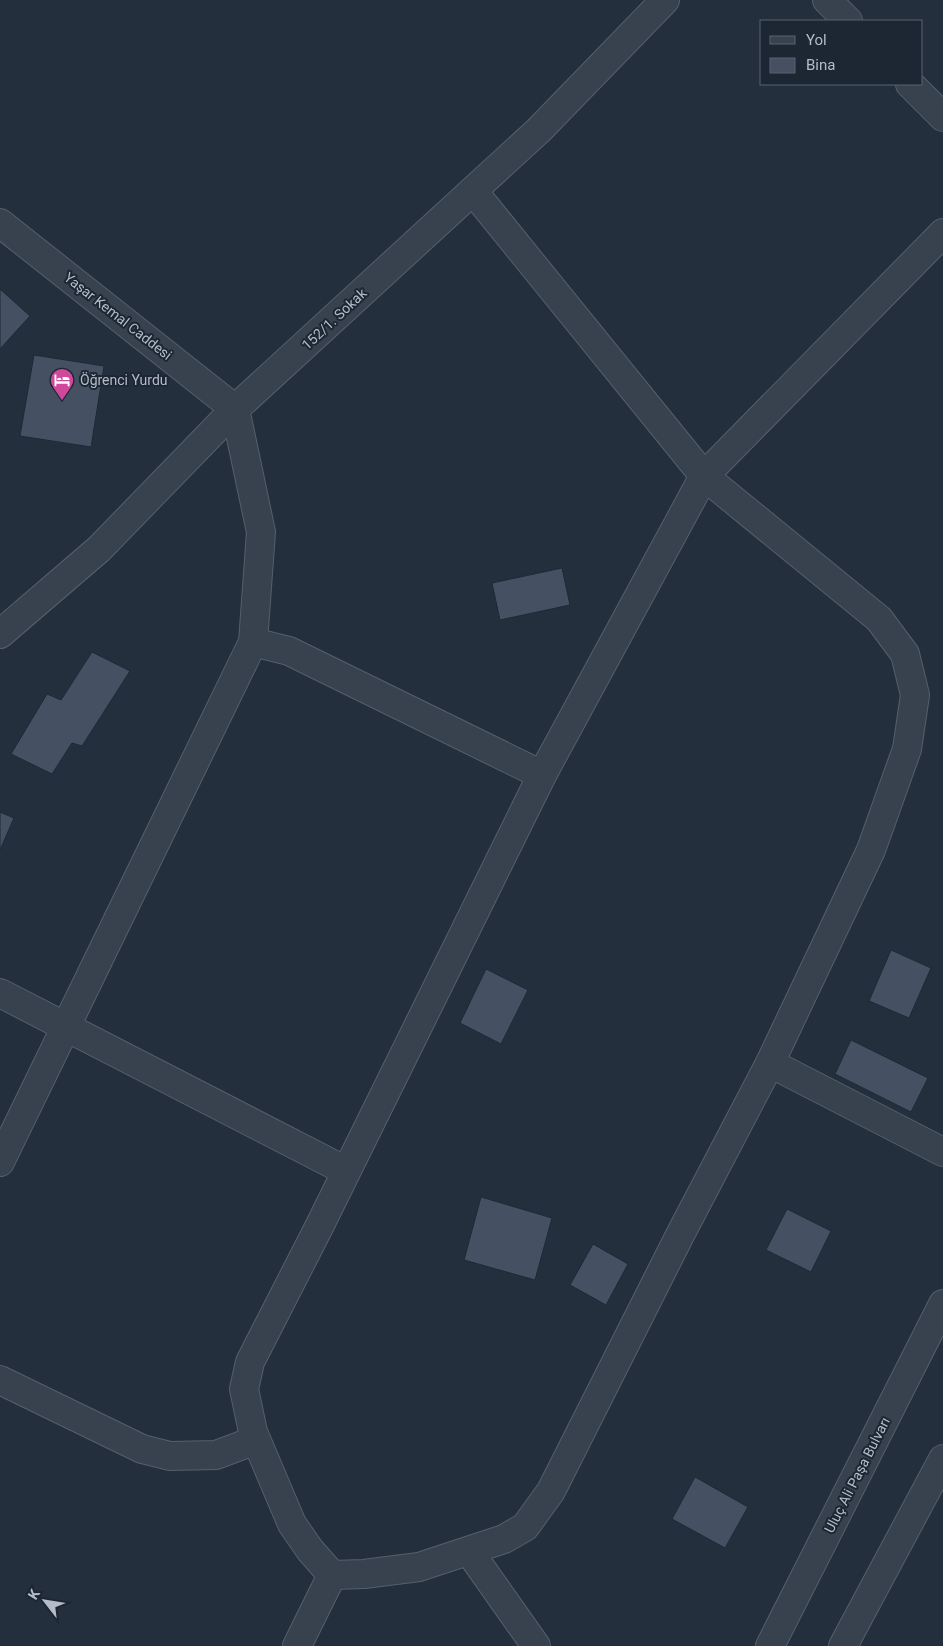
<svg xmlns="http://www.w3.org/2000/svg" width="943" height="1646" font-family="Roboto,sans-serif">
<rect width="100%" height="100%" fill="#242f3e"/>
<g fill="#455162" stroke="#1f2835">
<path d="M 0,289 L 30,316 L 0,349 Z"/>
<path d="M 34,355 L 104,366 L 91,447 L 20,436 Z"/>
<path d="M 562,568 L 570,605 L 500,620 L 492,583 Z"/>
<path d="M 92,652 L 130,671 L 82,746 L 72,743 L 52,774 L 11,754 L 47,694 L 61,700 Z"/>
<path d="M 0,812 L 14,818 L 0,850 Z"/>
<path d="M 891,950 L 931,968 L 909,1018 L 869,1001 Z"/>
<path d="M 486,969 L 528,990 L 501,1044 L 460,1023 Z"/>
<path d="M 851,1040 L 928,1078 L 911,1112 L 835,1074 Z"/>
<path d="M 481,1197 L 552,1218 L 535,1280 L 464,1260 Z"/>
<path d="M 787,1209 L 831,1231 L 811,1272 L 766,1250 Z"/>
<path d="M 593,1244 L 628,1264 L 606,1305 L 570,1285 Z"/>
<path d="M 695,1477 L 748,1507 L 725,1548 L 672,1519 Z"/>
</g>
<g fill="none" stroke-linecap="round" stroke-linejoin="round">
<g stroke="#565f6c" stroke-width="30">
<g id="minor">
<path d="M 827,0 L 848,21"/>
<path d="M 910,84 L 943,117"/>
<path d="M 0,223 L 235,409 L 261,532 L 253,642 L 0,1162"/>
<path d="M 0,634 L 99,549 L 235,409 L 539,130 L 665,0"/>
<path d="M 253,642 L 289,651 L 542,775"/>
<path d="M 0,993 L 346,1171"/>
<path d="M 770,1063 L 943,1152"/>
<path d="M 0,1380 L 142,1449 L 170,1456 L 216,1455 L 256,1440"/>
<path d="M 469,1551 L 536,1646"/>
<path d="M 332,1575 L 364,1574 L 419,1567 L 504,1539 L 525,1527 L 551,1491 L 681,1233 L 770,1063 L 871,850 L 907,749 L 915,695 L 905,654 L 879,619 L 704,476 L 473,191"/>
<path d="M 332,1575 L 310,1550 L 292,1524 L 253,1432 L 244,1389 L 250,1362 L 319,1227 L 542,775 L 704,476 L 943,233"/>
<path d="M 297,1646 L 332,1575"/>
<path d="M 770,1646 L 943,1304"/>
<path d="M 843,1646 L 943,1459"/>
</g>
</g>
<use href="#minor" stroke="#38414e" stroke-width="28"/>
</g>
<defs>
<g id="hotel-pin" transform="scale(1.25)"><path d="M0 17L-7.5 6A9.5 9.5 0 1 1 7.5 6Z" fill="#d1479c" stroke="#1d2633"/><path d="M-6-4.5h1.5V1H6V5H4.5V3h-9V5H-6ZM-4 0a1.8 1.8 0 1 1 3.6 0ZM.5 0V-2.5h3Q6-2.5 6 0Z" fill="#fff"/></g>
</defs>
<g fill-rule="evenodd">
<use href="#hotel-pin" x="62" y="380"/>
</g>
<g text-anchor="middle" stroke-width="4" stroke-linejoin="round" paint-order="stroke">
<g font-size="14" fill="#b4bcc9" stroke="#1d2633">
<text transform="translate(118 316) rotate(38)" y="5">Yaşar Kemal Caddesi</text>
<text transform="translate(334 319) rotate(-43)" y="5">152/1. Sokak</text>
<text transform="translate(857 1475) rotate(-63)" y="5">Uluç Ali Paşa Bulvarı</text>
</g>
<g font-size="14" fill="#b4bcc9" stroke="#1d2633" text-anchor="start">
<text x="80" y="385">Öğrenci Yurdu</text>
</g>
</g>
<rect x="760" y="20" width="162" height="65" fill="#1d2633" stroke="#59626f"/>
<rect x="770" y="36" width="25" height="8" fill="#38414e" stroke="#59626f"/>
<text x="806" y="45" font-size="15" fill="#b4bcc9">Yol</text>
<rect x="770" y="58" width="25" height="15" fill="#455162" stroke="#59626f"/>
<text x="806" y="70" font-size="15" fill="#b4bcc9">Bina</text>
<g transform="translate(45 1601) rotate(301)" stroke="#1d2633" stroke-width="4" paint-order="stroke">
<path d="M0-4L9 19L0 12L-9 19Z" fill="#b4bcc9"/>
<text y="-8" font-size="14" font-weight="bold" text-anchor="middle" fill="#b4bcc9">K</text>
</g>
</svg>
